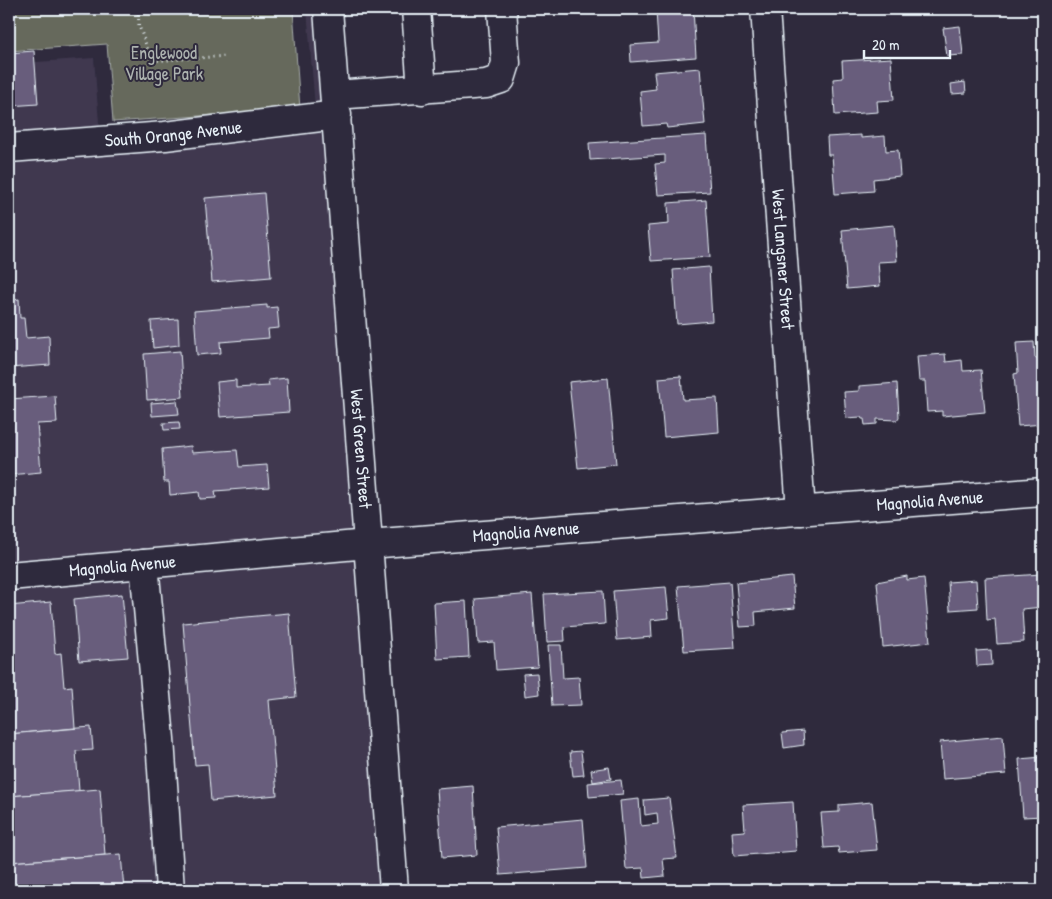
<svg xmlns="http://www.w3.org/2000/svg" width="1052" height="899" font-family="'Patrick Hand',sans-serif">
<rect width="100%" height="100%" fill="#2f2a3d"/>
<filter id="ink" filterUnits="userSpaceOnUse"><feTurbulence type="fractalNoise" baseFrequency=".02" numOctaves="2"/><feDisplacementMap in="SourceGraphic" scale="10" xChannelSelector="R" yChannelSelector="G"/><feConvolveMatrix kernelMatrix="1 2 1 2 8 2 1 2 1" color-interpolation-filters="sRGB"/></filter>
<g filter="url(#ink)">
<path fill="#403950" d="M 307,9 L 342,9 L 400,890 L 9,890 L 9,64 L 94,58 L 99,123 L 102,130 L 315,108 Z"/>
<path fill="#66695b" stroke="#a7adaa" d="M 9,9 L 293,9 L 300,109 L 113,122 L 107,44 L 9,51 Z"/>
<g fill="#675d7b" stroke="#e8f1f8">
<path d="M 693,9 L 696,57 L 631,62 L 630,45 L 658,43 L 656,10 Z"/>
<path d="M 828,9 L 860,9 L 860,10 L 828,12 Z"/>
<path d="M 960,26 L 963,55 L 947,56 L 943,28 Z"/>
<path d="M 34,51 L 38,104 L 9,106 L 9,53 Z"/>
<path d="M 891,58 L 894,100 L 877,101 L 878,112 L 835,115 L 833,79 L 843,78 L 842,61 Z"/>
<path d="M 700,68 L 705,124 L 667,128 L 666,124 L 643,126 L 640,91 L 656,89 L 654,72 Z"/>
<path d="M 965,82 L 966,93 L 952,94 L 951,84 Z"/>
<path d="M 706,135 L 710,192 L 658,195 L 655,164 L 665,163 L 665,155 L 590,160 L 589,143 Z"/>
<path d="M 861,135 L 861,138 L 885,136 L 886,151 L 898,150 L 900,176 L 873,179 L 874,191 L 835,194 L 832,155 L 828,155 L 827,137 Z"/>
<path d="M 264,193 L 271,277 L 212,282 L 205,198 Z"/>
<path d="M 706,200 L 710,257 L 651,261 L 648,226 L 669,224 L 668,203 Z"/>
<path d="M 894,225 L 897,261 L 878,262 L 880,286 L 847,289 L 842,230 Z"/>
<path d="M 9,267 L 12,267 L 14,300 L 19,299 L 20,318 L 24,318 L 26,338 L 49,336 L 50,365 L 9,368 Z"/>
<path d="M 709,267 L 712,321 L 677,324 L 673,270 Z"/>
<path d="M 267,305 L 267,308 L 277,307 L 279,328 L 268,329 L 269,338 L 220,342 L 221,353 L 197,355 L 194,311 Z"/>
<path d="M 178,319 L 179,345 L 153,348 L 151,321 Z"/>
<path d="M 1034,342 L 1035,358 L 1043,358 L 1043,424 L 1018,426 L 1014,374 L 1018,373 L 1016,343 Z"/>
<path d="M 180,351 L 183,397 L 147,400 L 144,354 Z"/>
<path d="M 945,354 L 946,362 L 962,360 L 963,371 L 981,370 L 985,412 L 942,416 L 942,411 L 927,412 L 925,381 L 919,381 L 917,356 Z"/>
<path d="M 681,376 L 683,400 L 717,398 L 719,432 L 664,437 L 659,378 Z"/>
<path d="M 287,378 L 289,412 L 220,417 L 217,382 L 236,380 L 236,388 L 269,386 L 268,380 Z"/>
<path d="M 608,378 L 616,464 L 578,468 L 569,382 Z"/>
<path d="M 897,383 L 899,417 L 897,420 L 877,419 L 877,424 L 865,425 L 864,419 L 862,419 L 861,417 L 846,418 L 844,392 L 859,391 L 859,386 Z"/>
<path d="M 55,396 L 57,423 L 37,424 L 41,472 L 9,475 L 9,399 Z"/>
<path d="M 177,401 L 179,414 L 152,416 L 151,403 Z"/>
<path d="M 179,422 L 180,429 L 164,430 L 163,423 Z"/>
<path d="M 191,446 L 192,453 L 237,450 L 239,467 L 267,465 L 269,487 L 215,491 L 216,498 L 200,499 L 199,492 L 170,495 L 169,482 L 164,482 L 162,449 Z"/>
<path d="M 1041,574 L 1043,607 L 1022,609 L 1024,642 L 997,644 L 995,619 L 987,620 L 985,578 Z"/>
<path d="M 907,576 L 907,580 L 924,578 L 930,642 L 883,647 L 877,582 Z"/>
<path d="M 792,577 L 795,608 L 755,612 L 756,626 L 740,627 L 736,583 Z"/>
<path d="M 976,580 L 978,608 L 950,610 L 948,582 Z"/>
<path d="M 730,582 L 735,648 L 684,651 L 678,586 Z"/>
<path d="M 666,587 L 669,618 L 651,620 L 652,637 L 617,640 L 613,591 Z"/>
<path d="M 603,591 L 605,624 L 564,627 L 565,641 L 547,642 L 544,594 Z"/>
<path d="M 122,594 L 128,657 L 79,661 L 74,599 Z"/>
<path d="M 532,594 L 538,667 L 496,670 L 494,642 L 478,643 L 475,599 Z"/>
<path d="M 466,601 L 469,657 L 437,659 L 434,603 Z"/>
<path d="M 51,602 L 55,654 L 61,653 L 64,687 L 72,686 L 75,728 L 9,734 L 9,606 Z"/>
<path d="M 289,613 L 296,697 L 269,700 L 277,795 L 211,801 L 208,764 L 195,765 L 183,623 Z"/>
<path d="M 548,645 L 561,645 L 563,678 L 579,677 L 581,705 L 552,706 Z"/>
<path d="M 991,650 L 992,665 L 977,666 L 976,651 Z"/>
<path d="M 537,673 L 539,694 L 525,696 L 523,674 Z"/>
<path d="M 91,727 L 93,750 L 76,751 L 79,791 L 9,796 L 9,734 Z"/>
<path d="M 803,731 L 804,745 L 784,748 L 782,733 Z"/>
<path d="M 1003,736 L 1006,774 L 943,779 L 940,742 Z"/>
<path d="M 581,751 L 584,775 L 573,776 L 570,752 Z"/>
<path d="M 1043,757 L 1043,816 L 1023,817 L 1019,759 Z"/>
<path d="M 609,767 L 611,779 L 593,782 L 591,770 Z"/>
<path d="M 621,780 L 623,794 L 589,797 L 588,783 Z"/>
<path d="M 473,786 L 477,855 L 442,858 L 437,789 Z"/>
<path d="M 100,789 L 105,855 L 9,862 L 9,796 Z"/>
<path d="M 669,798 L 677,858 L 663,859 L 665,876 L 644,878 L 643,868 L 626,869 L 620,801 L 639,799 L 641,826 L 658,824 L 657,813 L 645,815 L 644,800 Z"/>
<path d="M 793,802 L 796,851 L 734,856 L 732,832 L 745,831 L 743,805 Z"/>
<path d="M 872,802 L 877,850 L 839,853 L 838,847 L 824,848 L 821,813 L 839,812 L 839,805 Z"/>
<path d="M 583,819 L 587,868 L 500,875 L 496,827 Z"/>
<path d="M 121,854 L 124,890 L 9,890 L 9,862 Z"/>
</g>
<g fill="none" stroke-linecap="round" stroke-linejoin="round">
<g stroke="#e8f1f8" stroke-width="31">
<g id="minor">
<path id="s1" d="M 328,9 L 394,890"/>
<path d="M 416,9 L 422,90"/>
<path id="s2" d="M 765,9 L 801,511"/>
<path d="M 335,95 L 486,84 L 501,79 L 506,63 L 502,9"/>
<path id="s3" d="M 9,148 L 165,136 L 337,115"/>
<path d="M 144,564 L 160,739 L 170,890"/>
<path id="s4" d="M 9,576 L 368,544 L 1043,492"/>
</g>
</g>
<path stroke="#e8f1f8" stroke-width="3" stroke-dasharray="1 4" stroke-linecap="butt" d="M 138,9 L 139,26 L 152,61 L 227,56"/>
<use href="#minor" stroke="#2f2a3d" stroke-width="28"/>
</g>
</g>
<g text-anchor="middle" stroke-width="4" stroke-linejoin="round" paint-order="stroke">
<g font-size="18" fill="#aeb4b1" stroke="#2f2a3d">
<text x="164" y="59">Englewood<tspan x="164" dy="21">Village Park</tspan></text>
</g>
<g font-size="18" fill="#e8f1f8" stroke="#2f2a3d">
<text dy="6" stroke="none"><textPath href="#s3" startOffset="165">South Orange Avenue</textPath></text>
<text dy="6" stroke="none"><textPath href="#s2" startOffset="251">West Langsner Street</textPath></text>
<text dy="6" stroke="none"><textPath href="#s1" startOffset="441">West Green Street</textPath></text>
<text dy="6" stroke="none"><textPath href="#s4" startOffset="924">Magnolia Avenue</textPath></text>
<text dy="6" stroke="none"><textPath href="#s4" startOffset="519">Magnolia Avenue</textPath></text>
<text dy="6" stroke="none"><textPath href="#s4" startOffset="114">Magnolia Avenue</textPath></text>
</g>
</g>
<rect width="1052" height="899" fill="none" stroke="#2f2a3d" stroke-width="30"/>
<rect x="15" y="15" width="1022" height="869" fill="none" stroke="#e8f1f8" stroke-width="2" filter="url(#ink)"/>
<path d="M864 50v8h86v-8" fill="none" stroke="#e8f1f8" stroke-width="2.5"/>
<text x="872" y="50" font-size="15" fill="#e8f1f8" stroke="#2f2a3d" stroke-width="4" paint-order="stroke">20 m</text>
</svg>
